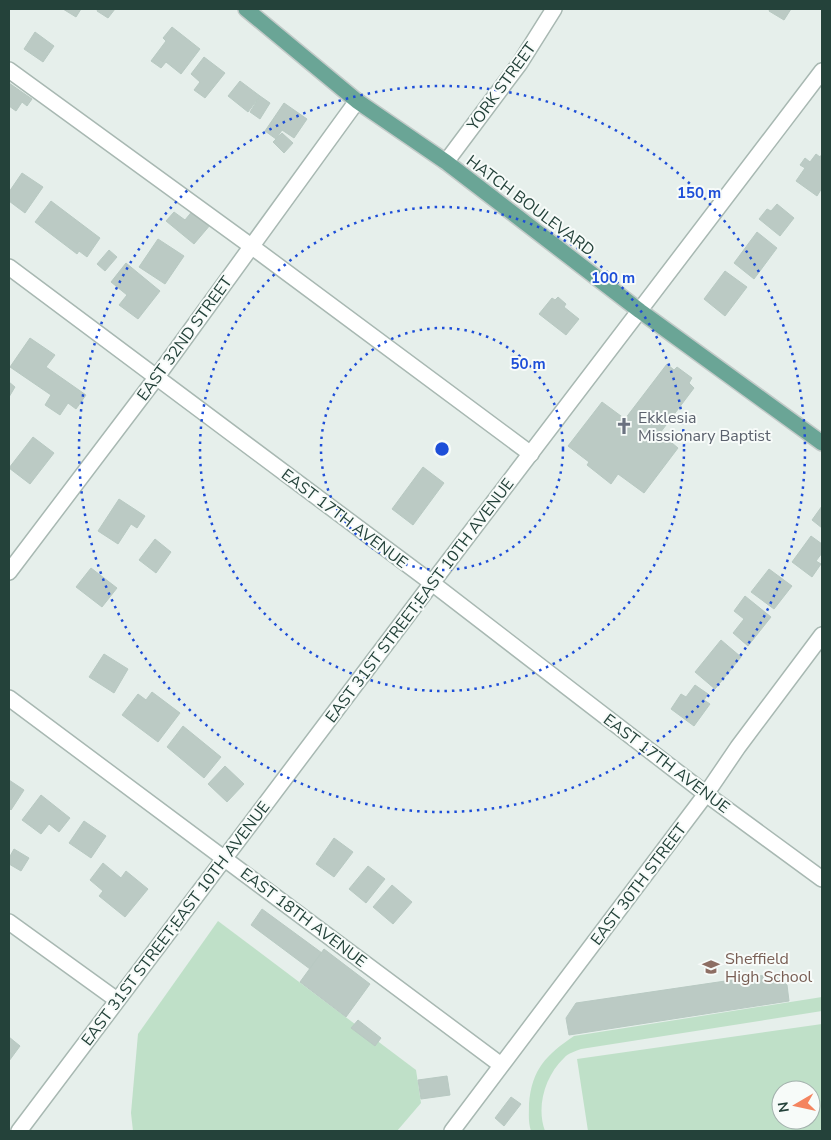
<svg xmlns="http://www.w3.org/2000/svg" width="831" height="1140" font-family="'Nunito Sans',sans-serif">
<rect width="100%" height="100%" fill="#e6efeb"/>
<g fill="#bfe0c8" fill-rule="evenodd">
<path d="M 218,921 L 416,1070 L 421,1103 L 397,1131 L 133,1131 L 131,1113 L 138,1034 Z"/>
<path d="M 822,997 L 822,1011 L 581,1049 C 576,1051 568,1053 564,1058 C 545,1076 536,1107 545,1131 L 531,1131 C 528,1122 529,1114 529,1104 C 532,1069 546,1055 574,1036 Z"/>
<path d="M 822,1024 L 822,1131 L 588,1131 L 577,1059 ZM 781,1090 L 811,1090 L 811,1120 L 781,1120 Z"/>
</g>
<g fill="#bbcac4" stroke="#b8c9c2">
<path d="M 63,9 L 81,9 L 76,17 Z"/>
<path d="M 98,9 L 115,9 L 108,18 L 97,11 Z"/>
<path d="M 770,9 L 791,9 L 784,20 L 769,11 Z"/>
<path d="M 172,27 L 200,49 L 181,74 L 166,62 L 161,68 L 151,61 L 166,41 L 163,38 Z"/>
<path d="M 35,32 L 54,46 L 43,62 L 24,49 Z"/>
<path d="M 204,57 L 225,73 L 205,98 L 194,90 L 200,82 L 191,74 Z"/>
<path d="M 240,81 L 260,96 L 248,112 L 228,96 Z"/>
<path d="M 9,83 L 32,99 L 27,106 L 22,102 L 16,111 L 9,106 Z"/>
<path d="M 260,96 L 270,103 L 260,119 L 250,112 Z"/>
<path d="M 284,103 L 307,119 L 294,138 L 282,130 L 276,139 L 265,131 Z"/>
<path d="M 282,133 L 293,143 L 284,153 L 273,142 Z"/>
<path d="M 816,154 L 820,157 L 822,154 L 822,188 L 817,196 L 796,181 L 805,168 L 800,165 L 805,158 L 810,162 Z"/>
<path d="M 22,173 L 43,187 L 25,213 L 9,201 L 9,192 Z"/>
<path d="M 51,201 L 100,238 L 87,257 L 79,251 L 77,254 L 35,222 Z"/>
<path d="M 777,204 L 794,218 L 780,236 L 759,219 L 767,209 L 771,211 Z"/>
<path d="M 194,209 L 211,224 L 194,244 L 166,221 L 174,212 L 185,220 Z"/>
<path d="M 757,232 L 777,248 L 754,279 L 734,263 Z"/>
<path d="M 158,239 L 184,256 L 165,284 L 139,267 Z"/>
<path d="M 109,250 L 117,257 L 105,271 L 97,264 Z"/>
<path d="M 126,263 L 160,291 L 138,319 L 119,305 L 127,295 L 111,282 Z"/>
<path d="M 725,271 L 747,287 L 725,316 L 704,299 Z"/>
<path d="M 558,297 L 566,304 L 564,307 L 579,319 L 566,335 L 539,314 L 552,298 L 555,300 Z"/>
<path d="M 30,338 L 55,355 L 46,367 L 86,395 L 76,409 L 68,403 L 60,415 L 45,405 L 51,395 L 10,367 Z"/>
<path d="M 667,364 L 674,370 L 677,367 L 692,378 L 689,383 L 694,388 L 660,433 L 678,448 L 644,493 L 618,474 L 611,484 L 587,465 L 589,462 L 568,446 L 602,402 L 625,419 Z"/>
<path d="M 9,382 L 15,387 L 9,397 Z"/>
<path d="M 33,437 L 54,453 L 30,484 L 9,468 Z"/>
<path d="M 423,467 L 444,483 L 413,525 L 392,509 Z"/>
<path d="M 119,499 L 145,516 L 137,528 L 131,524 L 118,544 L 98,531 Z"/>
<path d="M 822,506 L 822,528 L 812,520 Z"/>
<path d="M 811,536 L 822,544 L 822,553 L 816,561 L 821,564 L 812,577 L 792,562 Z"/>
<path d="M 155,539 L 171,552 L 156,573 L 139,560 Z"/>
<path d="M 91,568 L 117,588 L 102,607 L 76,587 Z"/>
<path d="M 769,569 L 792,586 L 774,609 L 751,592 Z"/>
<path d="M 745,596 L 771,617 L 748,646 L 733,633 L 744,619 L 734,611 Z"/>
<path d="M 721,640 L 741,657 L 715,689 L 695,672 Z"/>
<path d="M 104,654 L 128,669 L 114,693 L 89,677 Z"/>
<path d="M 695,685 L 708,694 L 704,700 L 710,704 L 694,726 L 671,709 L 681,694 L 686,697 Z"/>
<path d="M 152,692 L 180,713 L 158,742 L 122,715 L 138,694 L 146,700 Z"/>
<path d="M 183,726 L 221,757 L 204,778 L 167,747 Z"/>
<path d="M 225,766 L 244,784 L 227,802 L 208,784 Z"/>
<path d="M 9,780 L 24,790 L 11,810 L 9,808 Z"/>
<path d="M 41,795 L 70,818 L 59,832 L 49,824 L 41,834 L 22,820 Z"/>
<path d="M 84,821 L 106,836 L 91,858 L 69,843 Z"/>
<path d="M 334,838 L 353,852 L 334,877 L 316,864 Z"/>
<path d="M 14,849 L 29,858 L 21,871 L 9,864 L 9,858 Z"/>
<path d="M 103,863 L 121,878 L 126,871 L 148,889 L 125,917 L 99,896 L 103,891 L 90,880 Z"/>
<path d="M 368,866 L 385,879 L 366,903 L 349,889 Z"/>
<path d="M 392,885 L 412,902 L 393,924 L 373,907 Z"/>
<path d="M 262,909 L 322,953 L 310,969 L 251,925 Z"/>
<path d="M 324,949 L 370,984 L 346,1017 L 300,982 Z"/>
<path d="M 773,974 L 787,985 L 789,1001 L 569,1035 L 566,1018 L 576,1003 Z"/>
<path d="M 358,1020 L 381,1038 L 375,1046 L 351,1028 Z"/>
<path d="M 9,1037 L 20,1046 L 9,1061 Z"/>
<path d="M 447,1076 L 450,1095 L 421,1099 L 418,1080 Z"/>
<path d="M 511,1097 L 521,1104 L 504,1126 L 495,1118 Z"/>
</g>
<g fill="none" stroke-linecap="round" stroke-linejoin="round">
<g stroke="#a8b8b2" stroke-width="18">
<g id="minor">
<path d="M 9,70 L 251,246 L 531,454"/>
<path d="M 446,162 L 520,63 L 554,9"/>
<path d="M 9,267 L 432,583 L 706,794 L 822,879"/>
<path d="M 9,572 L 156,378 L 357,101"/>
<path d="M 9,698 L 501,1065"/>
<path d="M 9,922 L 117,1000"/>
<path d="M 19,1131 L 432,583 L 822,71"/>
<path d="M 452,1131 L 706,794 L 738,747 L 822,635"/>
</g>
</g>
<g stroke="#c2cac8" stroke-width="18">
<path id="major" d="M 246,9 L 357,101 L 446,162 L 640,311 L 822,443"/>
</g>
<use href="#minor" stroke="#fff" stroke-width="15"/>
<use href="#major" stroke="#6aa596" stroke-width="15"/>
</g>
<g fill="none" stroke="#1d4ed8" stroke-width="2.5" stroke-dasharray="2.5 5">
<circle cx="442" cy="449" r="121"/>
<circle cx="442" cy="449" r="242"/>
<circle cx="442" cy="449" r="363"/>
</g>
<defs>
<g id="church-bare" transform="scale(1.35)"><path d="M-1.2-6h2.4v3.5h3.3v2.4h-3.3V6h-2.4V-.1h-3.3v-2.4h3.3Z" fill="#6b7280" stroke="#f7fbf9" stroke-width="2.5" paint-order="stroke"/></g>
<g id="school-bare" transform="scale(1.35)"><path d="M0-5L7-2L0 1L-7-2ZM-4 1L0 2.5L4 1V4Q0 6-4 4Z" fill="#8d6e63" stroke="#f7fbf9" stroke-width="2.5" paint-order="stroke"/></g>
</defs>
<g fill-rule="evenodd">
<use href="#church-bare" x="624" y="426"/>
<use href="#school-bare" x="711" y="967"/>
</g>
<g text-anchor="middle" stroke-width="4" stroke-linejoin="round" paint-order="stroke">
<g font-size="16" fill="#24423a" stroke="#f7fbf9">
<text transform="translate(501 86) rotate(-54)" y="6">YORK STREET</text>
<text transform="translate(531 205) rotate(37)" y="6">HATCH BOULEVARD</text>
<text transform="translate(184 338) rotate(-54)" y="6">EAST 32ND STREET</text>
<text transform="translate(345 518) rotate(37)" y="6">EAST 17TH AVENUE</text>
<text transform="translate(419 600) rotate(-53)" y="6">EAST 31ST STREET;EAST 10TH AVENUE</text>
<text transform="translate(667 763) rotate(37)" y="6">EAST 17TH AVENUE</text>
<text transform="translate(638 884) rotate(-53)" y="6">EAST 30TH STREET</text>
<text transform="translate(304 917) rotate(37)" y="6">EAST 18TH AVENUE</text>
<text transform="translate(175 923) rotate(-53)" y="6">EAST 31ST STREET;EAST 10TH AVENUE</text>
</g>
<g font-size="16" fill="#5b616d" stroke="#f7fbf9" text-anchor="start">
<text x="638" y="423">Ekklesia<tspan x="638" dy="18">Missionary Baptist</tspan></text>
</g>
<g font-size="16" fill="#785e54" stroke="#f7fbf9" text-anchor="start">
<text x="725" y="964">Sheffield<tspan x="725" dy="18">High School</tspan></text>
</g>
</g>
<circle cx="442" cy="449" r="8" fill="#1d4ed8" stroke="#f7fbf9" stroke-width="2.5"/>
<g font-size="15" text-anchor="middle" font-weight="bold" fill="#1d4ed8" stroke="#f7fbf9" stroke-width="4" stroke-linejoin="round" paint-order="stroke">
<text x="699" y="198">150 m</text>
<text x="613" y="283">100 m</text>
<text x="528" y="369">50 m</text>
</g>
<rect width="831" height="1140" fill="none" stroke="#24423a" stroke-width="20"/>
<g transform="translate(796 1105) rotate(261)"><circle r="24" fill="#f7fbf9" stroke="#a3b1ad"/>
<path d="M0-4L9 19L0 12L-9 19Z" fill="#f4845f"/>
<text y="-8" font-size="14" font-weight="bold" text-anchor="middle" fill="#24423a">N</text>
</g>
</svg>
